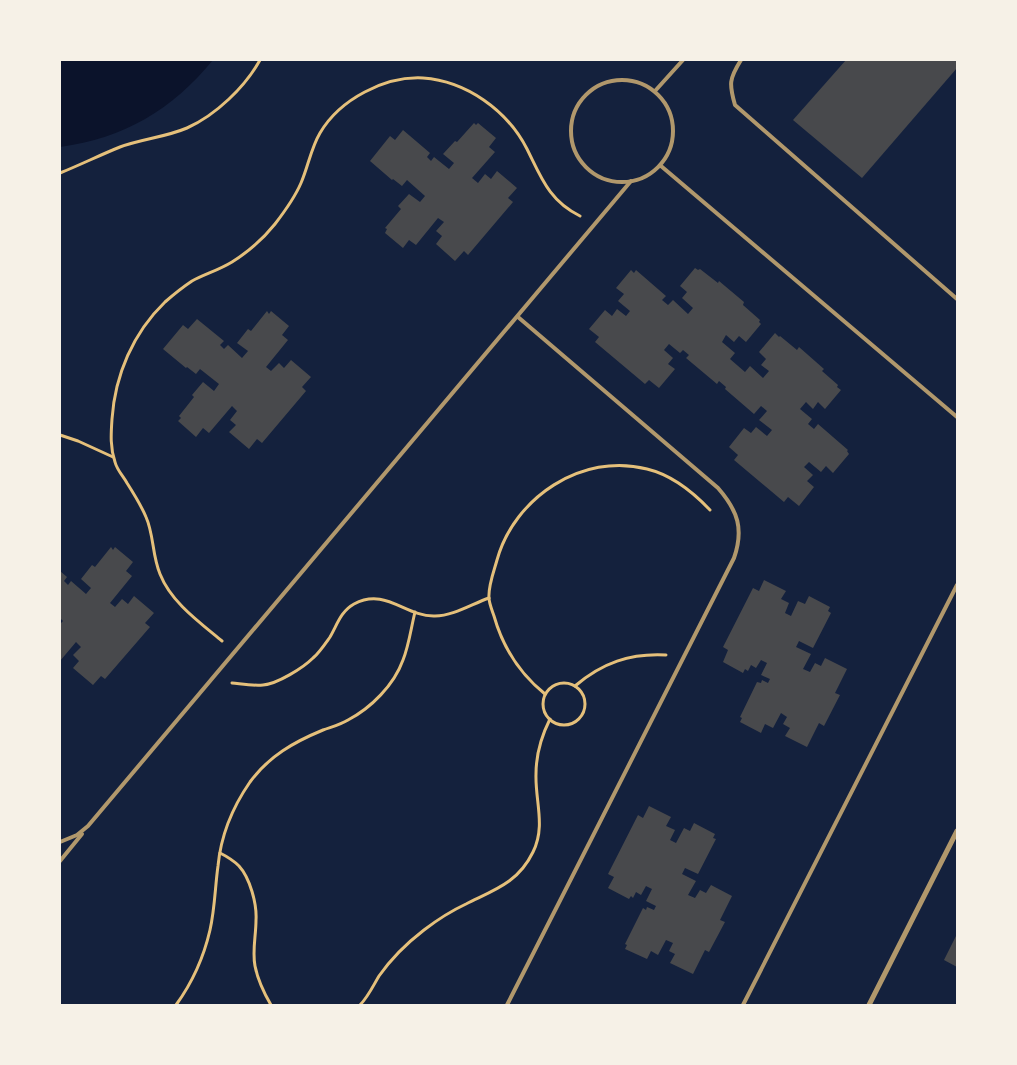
<svg xmlns="http://www.w3.org/2000/svg" width="1017" height="1065" font-family="'Times New Roman',serif">
<rect width="100%" height="100%" fill="#14213d"/>
<path fill="#0b132b" d="M 60,60 L 213,60 C 172,110 124,138 60,147 Z"/>
<g fill="#48494c">
<path d="M 846,60 L 957,60 L 957,68 L 862,178 L 793,120 Z"/>
<path d="M 474,123 L 476,125 L 478,123 L 496,138 L 489,147 L 495,152 L 472,178 L 478,183 L 485,174 L 491,179 L 497,171 L 517,188 L 508,198 L 513,202 L 468,255 L 464,251 L 455,261 L 436,244 L 442,236 L 436,231 L 444,222 L 438,218 L 416,245 L 409,240 L 403,248 L 385,233 L 387,229 L 385,228 L 401,209 L 398,206 L 409,194 L 420,202 L 425,196 L 407,180 L 402,186 L 393,179 L 392,180 L 370,161 L 390,136 L 395,140 L 403,130 L 430,153 L 427,157 L 431,161 L 434,157 L 449,169 L 454,163 L 443,154 L 455,141 L 457,142 Z"/>
<path d="M 695,268 L 698,270 L 700,269 L 718,283 L 719,281 L 744,302 L 743,305 L 760,320 L 759,322 L 761,324 L 746,342 L 739,336 L 734,342 L 726,335 L 722,342 L 735,353 L 730,359 L 745,372 L 750,366 L 763,378 L 769,371 L 761,365 L 766,359 L 759,352 L 775,333 L 779,337 L 780,336 L 797,350 L 799,347 L 824,369 L 822,371 L 838,385 L 837,387 L 841,390 L 825,409 L 818,402 L 813,409 L 806,402 L 800,409 L 812,419 L 808,424 L 814,429 L 818,424 L 848,450 L 847,451 L 849,454 L 833,473 L 826,466 L 821,472 L 809,462 L 804,467 L 813,475 L 807,481 L 814,487 L 799,506 L 788,497 L 784,502 L 734,460 L 738,455 L 729,447 L 744,428 L 751,433 L 756,427 L 767,436 L 772,430 L 759,420 L 767,411 L 761,406 L 754,414 L 725,389 L 726,387 L 719,381 L 717,384 L 686,358 L 689,355 L 683,350 L 680,353 L 669,344 L 664,350 L 673,358 L 668,364 L 675,369 L 659,388 L 649,380 L 645,384 L 595,342 L 599,337 L 589,329 L 605,310 L 612,316 L 617,309 L 626,316 L 630,311 L 618,301 L 624,294 L 616,288 L 631,270 L 634,273 L 636,270 L 666,296 L 662,300 L 668,305 L 673,300 L 688,314 L 693,308 L 682,298 L 687,292 L 680,286 Z"/>
<path d="M 267,311 L 269,314 L 271,311 L 289,326 L 282,335 L 288,340 L 266,367 L 271,371 L 279,363 L 284,368 L 291,360 L 311,377 L 302,387 L 306,391 L 262,443 L 257,439 L 249,449 L 229,432 L 236,425 L 230,420 L 237,411 L 232,406 L 209,433 L 203,428 L 196,437 L 178,421 L 181,418 L 179,416 L 194,397 L 192,395 L 203,382 L 214,391 L 219,384 L 200,369 L 196,374 L 187,367 L 186,368 L 163,349 L 183,325 L 188,329 L 197,319 L 224,341 L 220,345 L 224,349 L 228,345 L 242,358 L 248,351 L 237,343 L 248,329 L 251,331 Z"/>
<path d="M 111,547 L 113,550 L 115,547 L 133,562 L 126,571 L 132,576 L 110,603 L 115,607 L 122,599 L 128,604 L 134,596 L 154,613 L 145,623 L 150,627 L 105,679 L 101,676 L 93,685 L 73,668 L 79,661 L 73,655 L 81,647 L 76,642 L 60,661 L 60,624 L 63,621 L 60,618 L 60,571 L 67,577 L 64,581 L 68,585 L 71,581 L 86,594 L 91,588 L 81,579 L 92,565 L 95,567 Z"/>
<path d="M 764,580 L 786,591 L 781,599 L 789,603 L 785,613 L 791,616 L 798,601 L 805,604 L 809,596 L 830,607 L 828,611 L 831,613 L 813,648 L 799,641 L 796,647 L 811,654 L 803,669 L 810,672 L 815,663 L 821,666 L 825,658 L 847,669 L 835,693 L 840,695 L 824,726 L 819,723 L 807,747 L 785,736 L 790,728 L 783,724 L 787,717 L 781,713 L 773,728 L 765,724 L 761,733 L 740,722 L 742,718 L 740,717 L 757,682 L 761,683 L 762,680 L 768,683 L 770,679 L 761,675 L 767,663 L 761,660 L 756,668 L 751,665 L 748,671 L 745,669 L 743,673 L 723,662 L 728,650 L 723,647 L 753,588 L 759,591 Z"/>
<path d="M 649,806 L 671,817 L 666,826 L 675,830 L 670,840 L 676,843 L 684,828 L 690,831 L 694,823 L 715,834 L 713,838 L 716,839 L 698,874 L 685,868 L 682,874 L 696,881 L 688,895 L 695,898 L 700,890 L 706,893 L 711,885 L 732,896 L 720,920 L 725,922 L 709,952 L 705,950 L 693,974 L 670,963 L 675,954 L 669,951 L 673,943 L 666,940 L 658,955 L 651,951 L 647,959 L 625,949 L 627,945 L 625,944 L 643,908 L 646,910 L 647,907 L 654,910 L 656,906 L 646,901 L 652,889 L 646,886 L 641,895 L 636,892 L 633,898 L 631,896 L 629,899 L 608,888 L 614,877 L 608,874 L 638,815 L 643,818 Z"/>
<path d="M 957,934 L 957,967 L 944,960 Z"/>
</g>
<g fill="none" stroke-linecap="round" stroke-linejoin="round">
<g stroke="#e5c07b" stroke-width="3">
<path d="M 60,173 C 80,165 100,155 120,147 C 142,139 166,137 187,128 C 216,115 245,87 260,60"/>
<path d="M 60,435 L 78,441 L 113,457"/>
<path d="M 222,641 C 199,622 171,602 160,574 C 152,555 154,535 146,517 C 141,505 134,494 127,483 C 123,476 117,470 115,462 C 110,447 111,434 112,419 C 115,375 133,333 165,302 C 173,295 183,287 192,281 C 205,274 219,270 232,262 C 248,252 263,239 275,224 C 285,211 295,197 301,183 C 308,167 311,148 320,133 C 340,99 385,76 423,78 C 466,81 507,110 527,149 C 541,177 549,201 580,216"/>
<path d="M 232,683 C 242,684 253,686 263,685 C 277,684 303,668 313,658 C 319,653 325,644 330,637 C 337,625 341,611 354,604 C 386,587 405,617 435,616 C 453,616 472,604 489,598"/>
<circle cx="564" cy="704" r="21"/>
<path d="M 575,686 C 602,663 630,653 666,655"/>
<path d="M 545,694 C 519,673 503,648 494,616 C 492,610 489,603 489,598 C 488,586 494,571 497,560 C 514,498 582,452 647,469 C 672,475 693,492 710,510"/>
<path d="M 220,853 C 228,857 233,860 239,866 C 250,878 257,904 256,920 C 256,936 252,951 255,966 C 258,981 264,993 271,1005"/>
<path d="M 176,1005 C 192,983 204,956 210,930 C 215,908 215,887 218,866 C 221,834 232,808 250,782 C 269,756 294,742 323,730 C 331,727 340,725 348,720 C 371,708 394,685 403,660 C 409,645 411,628 415,612"/>
<path d="M 360,1005 C 368,997 373,986 379,976 C 391,959 407,943 424,930 C 437,920 451,911 466,904 C 494,890 518,883 533,852 C 546,826 535,801 536,774 C 536,754 541,737 550,719"/>
</g>
<g stroke="#b1986c" stroke-width="4">
<path d="M 741,60 C 729,79 729,84 735,105 L 957,299"/>
<circle cx="622" cy="131" r="51"/>
<path d="M 655,91 L 683,60"/>
<path d="M 661,166 L 957,417"/>
<path d="M 60,842 L 77,835 L 88,826 L 631,181"/>
<path d="M 60,861 L 82,834"/>
<path d="M 507,1005 L 734,558 C 744,529 738,511 718,488 L 518,317"/>
<path d="M 743,1005 L 957,585"/>
</g>
<path stroke="#b1986c" stroke-width="5" d="M 869,1005 L 957,831"/>
</g>
<rect width="1017" height="1065" fill="none" stroke="#f6f1e7" stroke-width="122"/>
</svg>
